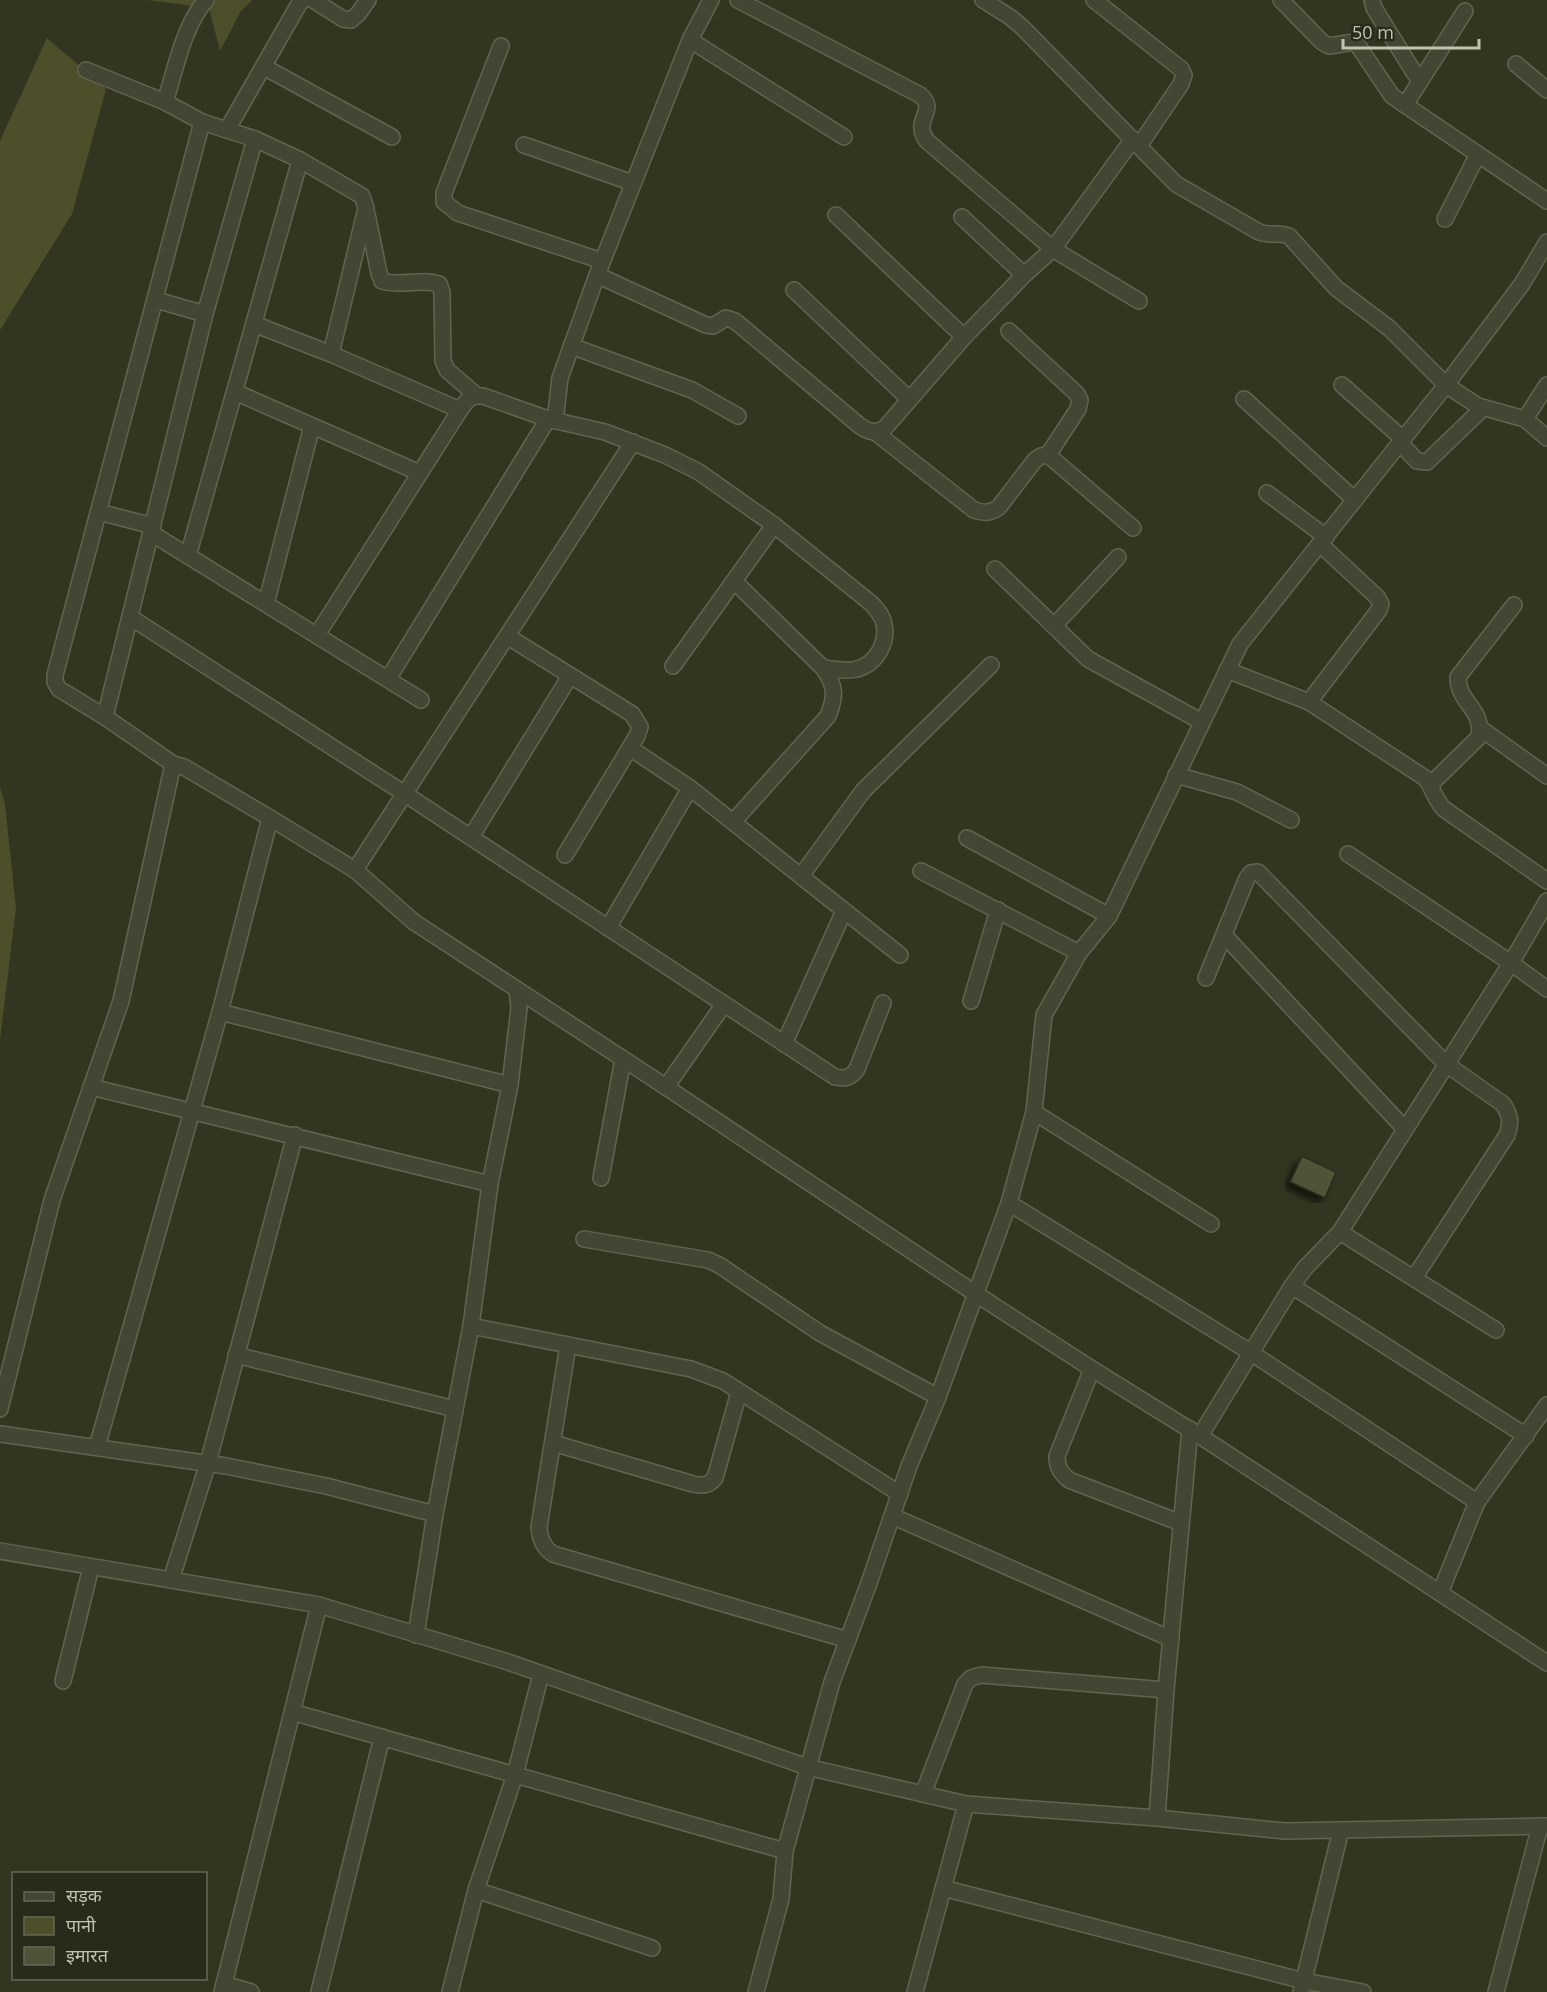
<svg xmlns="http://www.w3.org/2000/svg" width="1547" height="1992" font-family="'Open Sans','Noto Sans Devanagari',sans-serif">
<defs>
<filter id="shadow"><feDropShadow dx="-5.5" dy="5.5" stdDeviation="3" flood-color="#0009"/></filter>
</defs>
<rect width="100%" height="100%" fill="#343520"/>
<g fill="#4c4f29">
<path d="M 147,0 L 252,0 L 241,11 L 220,51 L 209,8 Z"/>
<path d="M 47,38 L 106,89 L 72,214 L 0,330 L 0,141 Z"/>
<path d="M 0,788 L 5,804 L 16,908 L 0,1040 Z"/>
</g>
<path fill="#515339" stroke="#2b2c1b" stroke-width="1.5" filter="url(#shadow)" d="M 1302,1156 L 1336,1172 L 1325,1198 L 1290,1182 Z"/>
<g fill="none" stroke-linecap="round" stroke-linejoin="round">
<g stroke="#626450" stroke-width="18">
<g id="minor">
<path d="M 313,0 L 343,19 L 351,20 L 358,14 L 368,0"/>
<path d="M 738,0 L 920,95 C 939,110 911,120 927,141 L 1053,249 L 1139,301"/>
<path d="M 983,0 L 1010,17 L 1022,27 L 1176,184 L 1259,232 C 1269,236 1279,232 1289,236 L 1336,288 L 1389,328 L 1446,385 L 1478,406 L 1525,419 L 1547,438"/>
<path d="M 1094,0 L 1181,69 L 1184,75 L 1181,84 L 1139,146"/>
<path d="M 1281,0 L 1322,42 L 1329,46 L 1354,42 L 1359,47 L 1392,96 L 1547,201"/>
<path d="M 1372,0 L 1374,8 L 1420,82"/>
<path d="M 690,40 L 844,137"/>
<path d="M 501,46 L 444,193 L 444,202 L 458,213 L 602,261"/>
<path d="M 1516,64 L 1547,90"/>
<path d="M 264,67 L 392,137"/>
<path d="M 86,70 L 165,102 L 202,122 L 255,139 L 300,160 L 362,196 L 366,208 L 331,354"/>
<path d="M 165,102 C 176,68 183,27 206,0"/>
<path d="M 1405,105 L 1465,11"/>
<path d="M 202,122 L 55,675 L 55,682 L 59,689 L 105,717 L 173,764 L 184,767 L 270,818 L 355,870 L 414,922 L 666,1087 L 976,1294 L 1092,1369 L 1200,1436 L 1547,1663"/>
<path d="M 227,130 L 299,4 L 303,0"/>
<path d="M 524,145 L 633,183"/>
<path d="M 367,214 L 379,273 L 382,281 C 401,287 421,278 439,284 L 442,292 L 443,361 L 447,370 L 476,395"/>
<path d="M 836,215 L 964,337"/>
<path d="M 962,217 L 1024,275"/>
<path d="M 1445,219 L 1478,154"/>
<path d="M 597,275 L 706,325 L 713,326 L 726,318 L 735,321 L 860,426 C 868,432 874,433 884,429 L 964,337 L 1024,275 L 1053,249 L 1133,139"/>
<path d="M 794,290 L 909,399"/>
<path d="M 156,300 L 205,314"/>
<path d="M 254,324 L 331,354 L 460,410"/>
<path d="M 1009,331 L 1077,394 L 1080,400 L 1078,409 L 1048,455"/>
<path d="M 571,346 L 692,390 L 738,416"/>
<path d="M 1342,385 L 1403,439"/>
<path d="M 235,392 L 420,473"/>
<path d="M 1244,399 L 1355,500"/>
<path d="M 1525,419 L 1547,385"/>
<path d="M 555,421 L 560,378 L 597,275 L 690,40 L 711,0"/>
<path d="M 875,432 L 974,510 C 984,513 990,514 999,507 L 1035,460 L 1041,456 L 1048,455 L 1133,528"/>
<path d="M 1400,443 L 1417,461 L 1427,462 L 1483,408"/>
<path d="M 1267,493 L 1326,537"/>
<path d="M 99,512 L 153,526"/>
<path d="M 151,533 L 421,700"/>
<path d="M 188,556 L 300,160"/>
<path d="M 995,569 L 1088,659 L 1202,722"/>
<path d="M 266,604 L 312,426"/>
<path d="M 130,617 L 405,794 L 835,1077 C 845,1079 851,1078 857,1069 L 883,1003"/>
<path d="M 1054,626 L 1118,557"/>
<path d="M 317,635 L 460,410 C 467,400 470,395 483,396 L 548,419 L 605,432 L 665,455 L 699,472 L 774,525 L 872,604 C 877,610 883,616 884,624 C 888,643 876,664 857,669 C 847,672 834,669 823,668"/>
<path d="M 507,636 L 632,714 L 640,727 L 637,736 L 565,855"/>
<path d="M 673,666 L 774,525"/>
<path d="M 1227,670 L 1309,702 L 1425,778 C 1433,788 1435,800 1444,809 L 1547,881"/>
<path d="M 388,679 L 548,419"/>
<path d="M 1309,702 L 1379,610 L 1381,604 L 1377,597 L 1320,544"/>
<path d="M 105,717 L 205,314 L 255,139"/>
<path d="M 1480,728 L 1547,776"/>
<path d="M 630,748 L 690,788 L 900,955"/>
<path d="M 1176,775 L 1237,792 L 1291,820"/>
<path d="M 1431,784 L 1479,737 C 1484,708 1458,704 1458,677 L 1514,605"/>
<path d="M 733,822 L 828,716 C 836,696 836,686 823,668 L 734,581"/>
<path d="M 471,837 L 570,676"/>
<path d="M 967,838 L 1109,916"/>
<path d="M 1348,854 L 1511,963 L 1547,989"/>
<path d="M 355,870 L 633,442"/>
<path d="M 921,871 L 1079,953"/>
<path d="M 801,876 L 863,791 L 991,665"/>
<path d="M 608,928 L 690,788"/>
<path d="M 1224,935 L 1405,1129"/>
<path d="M 1206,978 L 1247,878 L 1251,873 L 1258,872 L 1446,1064 L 1503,1104 C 1511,1116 1511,1122 1507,1135 L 1414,1278"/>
<path d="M 971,1001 L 998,910"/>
<path d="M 220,1012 L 510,1085"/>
<path d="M 784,1044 L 844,911"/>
<path d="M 91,1087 L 490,1184"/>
<path d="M 666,1087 L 724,1004"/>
<path d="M 1034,1112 L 1211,1224"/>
<path d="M 601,1178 L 623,1059"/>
<path d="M 1009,1203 L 1250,1352 L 1477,1502"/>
<path d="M 1340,1232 L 1496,1330"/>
<path d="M 584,1239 L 708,1260 L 719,1265 L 820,1333 L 938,1397"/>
<path d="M 1292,1286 L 1526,1436"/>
<path d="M 471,1326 L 691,1369 L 723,1381 L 900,1494"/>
<path d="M 568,1345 L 539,1527 C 540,1539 543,1547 553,1554 L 848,1640"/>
<path d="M 236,1355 L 455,1409"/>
<path d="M 1092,1369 L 1057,1456 C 1057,1467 1060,1472 1069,1480 L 1181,1523"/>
<path d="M 0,1409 L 52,1200 L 121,1001 L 173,764"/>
<path d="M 0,1434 L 226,1466 L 326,1486 L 435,1514"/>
<path d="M 1200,1436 L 1292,1286 L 1305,1268 L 1340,1232 L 1511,963 L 1547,901"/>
<path d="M 553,1443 L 693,1484 C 703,1486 708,1486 715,1478 L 739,1392"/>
<path d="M 97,1447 L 220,1012 L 270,818"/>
<path d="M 892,1516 L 1171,1639"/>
<path d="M 0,1551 L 319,1605 L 508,1662 L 807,1767 L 966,1804 L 1157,1818 L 1285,1831 L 1547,1826"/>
<path d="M 171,1580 L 208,1463 L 295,1135"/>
<path d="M 1440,1593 L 1477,1502 L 1547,1405"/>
<path d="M 416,1635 L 435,1514 L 471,1326 L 490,1184 L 510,1085 L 519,1008 L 517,990"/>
<path d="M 63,1681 L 91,1567"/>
<path d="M 292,1712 L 785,1851"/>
<path d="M 923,1794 L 965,1684 L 971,1678 L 981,1675 L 1166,1690"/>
<path d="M 1157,1818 L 1166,1690 L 1190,1429"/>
<path d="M 943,1888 L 1304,1981 L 1363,1992"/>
<path d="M 476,1890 L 652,1948"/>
<path d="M 224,1984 L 251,1992"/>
<path d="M 222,1992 L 319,1605"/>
<path d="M 319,1992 L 382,1737"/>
<path d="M 450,1992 L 476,1890 L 515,1775 L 541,1674"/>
<path d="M 756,1992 L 781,1899 L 785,1851 L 832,1682 L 869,1583 L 909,1466 L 938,1397 L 1009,1203 L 1034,1112 L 1044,1015 L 1079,953 L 1109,916 L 1240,644 L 1446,385 L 1522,284 L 1547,242"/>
<path d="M 915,1992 L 966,1804"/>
<path d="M 1301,1992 L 1341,1830"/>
<path d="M 1496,1992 L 1540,1826"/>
</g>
</g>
<use href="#minor" stroke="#444633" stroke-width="15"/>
</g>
<rect x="12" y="1872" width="195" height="108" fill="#292a19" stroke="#666754" stroke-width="1.5"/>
<rect x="24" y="1892" width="30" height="9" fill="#444633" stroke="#666754" stroke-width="1.5"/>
<text x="66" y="1902" font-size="18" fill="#c1c3ad">सड़क</text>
<rect x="24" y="1917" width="30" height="18" fill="#4c4f29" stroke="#666754" stroke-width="1.5"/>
<text x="66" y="1932" font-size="18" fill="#c1c3ad">पानी</text>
<rect x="24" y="1947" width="30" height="18" fill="#515339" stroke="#666754" stroke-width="1.5"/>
<text x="66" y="1962" font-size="18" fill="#c1c3ad">इमारत</text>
<path d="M1343 39v9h136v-9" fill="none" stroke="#c1c3ad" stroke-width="3"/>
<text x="1352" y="39" font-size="18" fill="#c1c3ad" stroke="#292a19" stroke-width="4.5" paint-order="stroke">50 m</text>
</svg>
